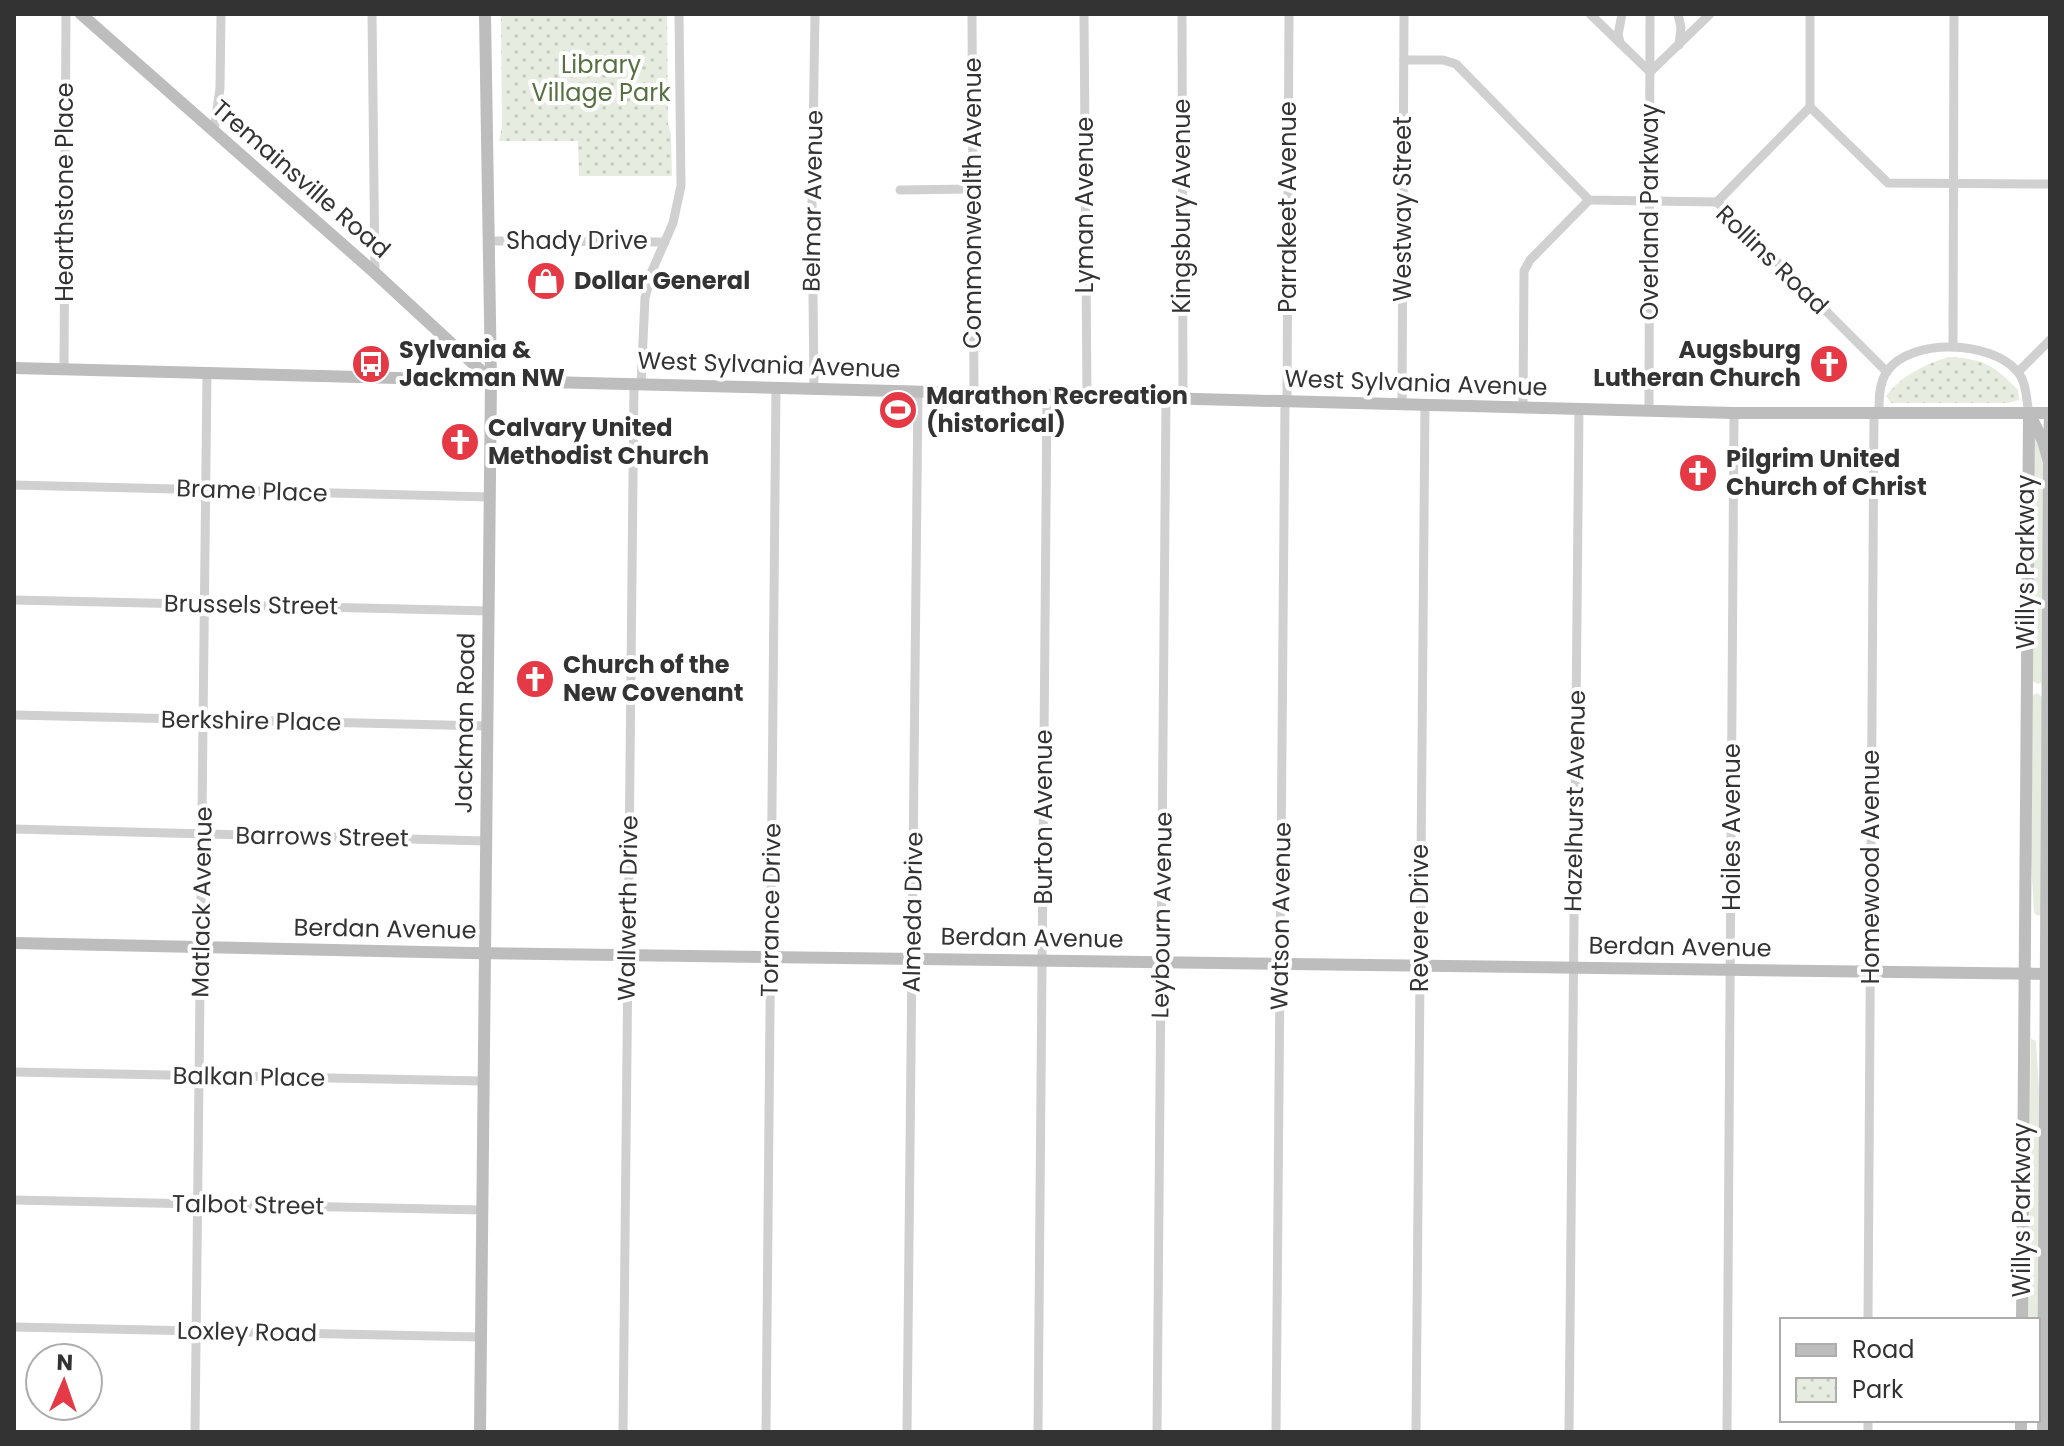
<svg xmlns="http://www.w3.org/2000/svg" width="2064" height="1446" font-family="Poppins,sans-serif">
<defs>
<pattern id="park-dots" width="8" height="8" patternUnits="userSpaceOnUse" patternTransform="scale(2)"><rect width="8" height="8" fill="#e6ecdf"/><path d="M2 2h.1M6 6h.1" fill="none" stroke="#c6cbc0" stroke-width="1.8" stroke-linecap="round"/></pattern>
</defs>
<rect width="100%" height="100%" fill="#fff"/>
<g fill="#e6ecdf">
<path d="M 2034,433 L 2044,454 L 2043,681 L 2038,684 L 2032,681 Z"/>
<path d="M 2037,693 L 2042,697 L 2041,914 L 2038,916 L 2034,913 L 2030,841 L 2032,696 Z"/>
<path d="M 2031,1039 L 2036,1041 L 2040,1105 L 2038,1320 L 2027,1320 Z"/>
</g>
<g fill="url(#park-dots)">
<path d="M 501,14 L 667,14 L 668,124 L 671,135 L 672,176 L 579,176 L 578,141 L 499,141 L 502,127 Z"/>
<path d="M 1948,357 C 1982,358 1995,366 2018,390 L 2019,400 L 2008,403 L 1891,403 L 1886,396 C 1903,374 1923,366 1948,357 Z"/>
</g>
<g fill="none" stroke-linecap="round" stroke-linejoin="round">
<g stroke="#d0d0d0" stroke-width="9">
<path d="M 372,14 L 375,273"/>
<path d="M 972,14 L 974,393"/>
<path d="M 1084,14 L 1087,396"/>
<path d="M 1182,14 L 1183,399"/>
<path d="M 1590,14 L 1650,72 L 1710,14"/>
<path d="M 1678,14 L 1681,28 L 1679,45"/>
<path d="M 1620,42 L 1618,35 L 1622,14"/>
<path d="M 1404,60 L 1443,60 L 1456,64 L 1589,200 L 1717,202 L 1887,372"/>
<path d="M 1810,107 L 1888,183 L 2050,184"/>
<path d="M 214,131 L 220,88 L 221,14"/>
<path d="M 900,190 L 972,189"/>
<path d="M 1717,202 L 1810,107 L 1810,14"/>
<path d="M 489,241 L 665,242"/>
<path d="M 1953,347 L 1954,14"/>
<path d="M 64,369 L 66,14"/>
<path d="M 2018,372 L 2050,340"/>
<path d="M 641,384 L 645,298 L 652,271 L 673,223 L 681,186 L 679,14"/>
<path d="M 814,389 L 812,202 L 815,14"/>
<path d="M 1287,401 L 1289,14"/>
<path d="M 1402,404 L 1404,14"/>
<path d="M 1523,408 L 1524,271 L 1530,260 L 1589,200"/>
<path d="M 1649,411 L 1650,14"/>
<path d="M 1879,413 C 1879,398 1879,384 1887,371 C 1912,337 1991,341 2017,371 C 2027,382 2026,400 2029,413"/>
<path d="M 14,485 L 490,497"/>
<path d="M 14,600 L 489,611"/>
<path d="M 14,715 L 487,726"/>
<path d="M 14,829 L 486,841"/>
<path d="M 14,1072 L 483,1081"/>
<path d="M 14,1200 L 482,1210"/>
<path d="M 1868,1320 L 1874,413"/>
<path d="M 14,1327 L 481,1337"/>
<path d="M 195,1432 L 207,373"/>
<path d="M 623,1432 L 634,384"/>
<path d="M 766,1432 L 776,387"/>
<path d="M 907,1432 L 918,391"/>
<path d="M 1038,1432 L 1047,395"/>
<path d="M 1157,1432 L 1166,398"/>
<path d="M 1276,1432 L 1285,401"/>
<path d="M 1416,1432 L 1425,405"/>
<path d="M 1569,1432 L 1579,409"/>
<path d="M 1727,1432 L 1734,413"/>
<path d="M 1868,1432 L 1868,1420"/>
</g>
<g stroke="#bdbdbd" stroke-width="12">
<path d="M 81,14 L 375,273 L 491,380"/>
<path d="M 14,368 L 1734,413 L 2050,413"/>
<path d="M 2029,413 L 2043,441 L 2049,462 L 2043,1432"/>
<path d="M 2049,451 L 2050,413"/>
<path d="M 14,943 L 470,953 L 2050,974"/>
<path d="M 2022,1320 L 2029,416"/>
<path d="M 480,1432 L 491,380 L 485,14"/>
<path d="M 2021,1432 L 2021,1420"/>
</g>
</g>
<defs>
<g id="shop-disc" transform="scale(2)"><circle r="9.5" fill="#e63946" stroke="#fff"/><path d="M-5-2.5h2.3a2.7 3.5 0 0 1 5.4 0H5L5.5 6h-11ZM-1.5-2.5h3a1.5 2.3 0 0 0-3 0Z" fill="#fff"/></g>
<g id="bus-disc" transform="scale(2)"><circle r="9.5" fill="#e63946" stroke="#fff"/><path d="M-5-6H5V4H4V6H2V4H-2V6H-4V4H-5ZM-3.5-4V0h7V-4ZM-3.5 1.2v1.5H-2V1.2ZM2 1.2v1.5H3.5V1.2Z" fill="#fff"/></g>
<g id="church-disc" transform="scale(2)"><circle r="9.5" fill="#e63946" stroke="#fff"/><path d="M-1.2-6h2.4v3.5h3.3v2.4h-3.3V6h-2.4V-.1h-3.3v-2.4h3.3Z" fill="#fff"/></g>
<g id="stadium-disc" transform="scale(2)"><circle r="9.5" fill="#e63946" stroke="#fff"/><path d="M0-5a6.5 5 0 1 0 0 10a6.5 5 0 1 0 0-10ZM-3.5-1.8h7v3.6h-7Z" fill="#fff"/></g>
</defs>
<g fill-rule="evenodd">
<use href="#shop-disc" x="546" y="281"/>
<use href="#bus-disc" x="371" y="364"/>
<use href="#church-disc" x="1829" y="364"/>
<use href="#stadium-disc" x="898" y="410"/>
<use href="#church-disc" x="460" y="442"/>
<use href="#church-disc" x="1698" y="473"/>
<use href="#church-disc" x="535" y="679"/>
</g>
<g text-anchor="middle" stroke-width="8" stroke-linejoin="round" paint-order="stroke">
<g font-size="24" fill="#56703f" stroke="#fff">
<text x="601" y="73">Library<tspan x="601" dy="28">Village Park</tspan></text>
</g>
<g font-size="24" fill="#333" stroke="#fff">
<text transform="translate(301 179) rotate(41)" y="8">Tremainsville Road</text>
<text transform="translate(65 192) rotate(-90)" y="8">Hearthstone Place</text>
<text transform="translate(813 201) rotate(-89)" y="8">Belmar Avenue</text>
<text transform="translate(973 203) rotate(-90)" y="8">Commonwealth Avenue</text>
<text transform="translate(1085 205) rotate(-90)" y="8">Lyman Avenue</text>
<text transform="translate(1182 206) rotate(-90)" y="8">Kingsbury Avenue</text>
<text transform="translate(1288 207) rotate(-90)" y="8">Parrakeet Avenue</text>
<text transform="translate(1403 209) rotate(-90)" y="8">Westway Street</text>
<text transform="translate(1650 212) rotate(-90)" y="8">Overland Parkway</text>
<text x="577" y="249">Shady Drive</text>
<text transform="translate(1772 260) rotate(44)" y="8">Rollins Road</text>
<text transform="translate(769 365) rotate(2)" y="8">West Sylvania Avenue</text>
<text transform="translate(1416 383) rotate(2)" y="8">West Sylvania Avenue</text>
<text transform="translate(252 491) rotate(2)" y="8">Brame Place</text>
<text transform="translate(2026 562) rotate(-90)" y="8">Willys Parkway</text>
<text transform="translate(251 605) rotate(1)" y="8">Brussels Street</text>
<text transform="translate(251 721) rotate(1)" y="8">Berkshire Place</text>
<text transform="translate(465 723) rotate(-89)" y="8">Jackman Road</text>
<text transform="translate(1575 801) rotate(-89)" y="8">Hazelhurst Avenue</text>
<text transform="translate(1044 817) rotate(-90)" y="8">Burton Avenue</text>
<text transform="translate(1732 827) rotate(-90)" y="8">Hoiles Avenue</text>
<text transform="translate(322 837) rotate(1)" y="8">Barrows Street</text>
<text transform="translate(1871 867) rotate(-90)" y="8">Homewood Avenue</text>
<text transform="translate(202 902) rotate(-89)" y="8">Matlack Avenue</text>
<text transform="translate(628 908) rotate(-89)" y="8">Wallwerth Drive</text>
<text transform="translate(771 910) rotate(-89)" y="8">Torrance Drive</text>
<text transform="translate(913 912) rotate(-89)" y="8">Almeda Drive</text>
<text transform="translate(1162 915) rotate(-89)" y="8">Leybourn Avenue</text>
<text transform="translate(1281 916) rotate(-89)" y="8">Watson Avenue</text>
<text transform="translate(1420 918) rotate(-90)" y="8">Revere Drive</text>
<text transform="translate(385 929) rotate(1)" y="8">Berdan Avenue</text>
<text transform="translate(1032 938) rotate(1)" y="8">Berdan Avenue</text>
<text transform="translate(1680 947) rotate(1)" y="8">Berdan Avenue</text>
<text transform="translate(249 1077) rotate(1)" y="8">Balkan Place</text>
<text transform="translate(248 1205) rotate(1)" y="8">Talbot Street</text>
<text transform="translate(2022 1210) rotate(-90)" y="8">Willys Parkway</text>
<text transform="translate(247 1332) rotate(1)" y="8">Loxley Road</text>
</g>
<g font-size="24" font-weight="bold" fill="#333" stroke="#fff" text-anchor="start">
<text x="574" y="289">Dollar General</text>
<text x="399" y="358">Sylvania &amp;<tspan x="399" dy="28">Jackman NW</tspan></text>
<text x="1801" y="358" text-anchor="end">Augsburg<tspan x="1801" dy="28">Lutheran Church</tspan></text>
<text x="926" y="404">Marathon Recreation<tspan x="926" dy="28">(historical)</tspan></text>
<text x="488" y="436">Calvary United<tspan x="488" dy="28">Methodist Church</tspan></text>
<text x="1726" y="467">Pilgrim United<tspan x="1726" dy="28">Church of Christ</tspan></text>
<text x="563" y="673">Church of the<tspan x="563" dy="28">New Covenant</tspan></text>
</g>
</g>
<rect width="2064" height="1446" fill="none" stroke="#333333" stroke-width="32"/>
<rect x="1780" y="1318" width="260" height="104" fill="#ffffff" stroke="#adadad" stroke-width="2"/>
<rect x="1796" y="1344" width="40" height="12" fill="#bdbdbd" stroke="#adadad" stroke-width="2"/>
<text x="1852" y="1358" font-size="24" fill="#333333">Road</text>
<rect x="1796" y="1378" width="40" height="24" fill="url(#park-dots)" stroke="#adadad" stroke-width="2"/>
<text x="1852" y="1398" font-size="24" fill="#333333">Park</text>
<g transform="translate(64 1382) rotate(2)"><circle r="38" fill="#ffffff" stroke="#adadad" stroke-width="2"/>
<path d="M0-6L14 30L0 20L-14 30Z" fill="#e63946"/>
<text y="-12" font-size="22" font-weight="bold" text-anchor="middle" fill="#333333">N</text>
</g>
</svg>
